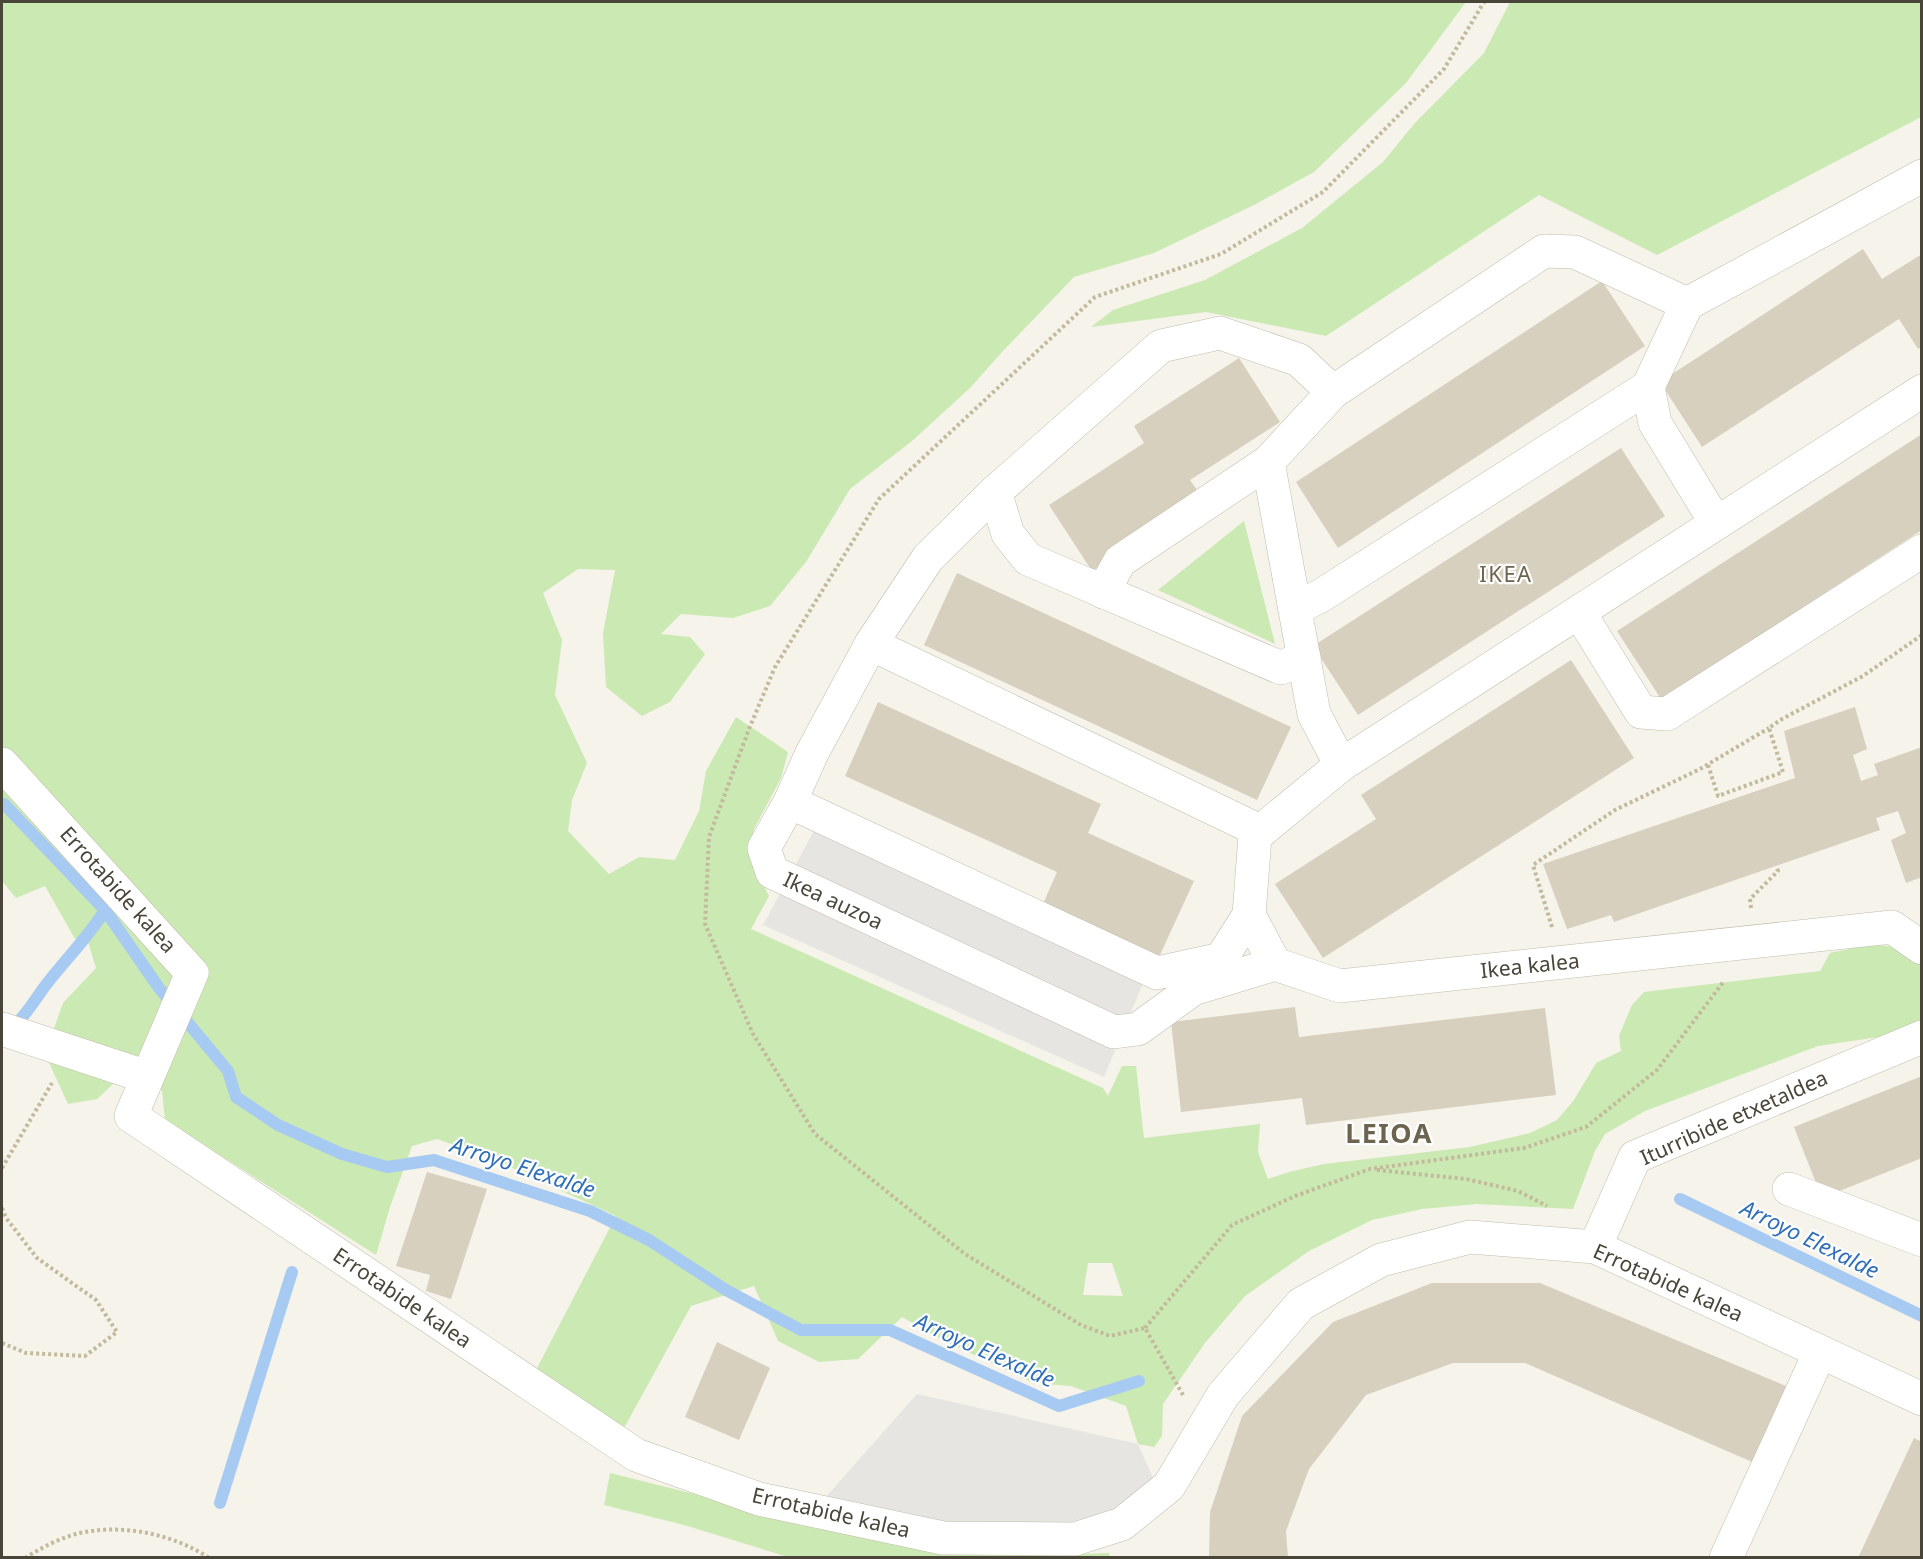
<svg xmlns="http://www.w3.org/2000/svg" width="1923" height="1559" font-family="'Noto Sans',sans-serif">
<rect width="100%" height="100%" fill="#f5f3ea"/>
<g fill="#cbe9b3" fill-rule="evenodd">
<path d="M 2,2 L 1466,2 L 1406,83 L 1314,172 L 1254,205 L 1154,253 L 1074,277 L 1002,352 L 970,388 L 912,441 L 850,489 L 806,562 L 770,606 L 733,618 L 681,614 L 661,634 L 690,637 L 705,654 L 670,702 L 642,716 L 606,687 L 603,633 L 615,570 L 578,569 L 543,593 L 562,640 L 555,695 L 587,763 L 572,800 L 568,831 L 609,874 L 639,857 L 675,860 L 699,811 L 706,771 L 736,717 L 788,752 L 781,778 L 754,829 L 750,858 L 769,896 L 751,929 L 1103,1088 L 1108,1096 L 1122,1066 L 1136,1066 L 1144,1138 L 1260,1124 L 1258,1152 L 1268,1179 L 1289,1172 L 1324,1164 L 1470,1147 L 1530,1133 L 1557,1120 L 1574,1100 L 1596,1063 L 1621,1051 L 1619,1036 L 1632,1005 L 1644,992 L 1820,971 L 1830,953 L 1873,944 L 1899,948 L 1921,963 L 1921,1023 L 1892,1035 L 1818,1046 L 1645,1111 L 1605,1134 L 1595,1151 L 1573,1209 L 1477,1204 L 1422,1209 L 1372,1220 L 1309,1251 L 1245,1296 L 1205,1343 L 1163,1404 L 1162,1436 L 1154,1447 L 1138,1444 L 1126,1406 L 1071,1386 L 1033,1383 L 947,1342 L 902,1317 L 858,1359 L 819,1362 L 778,1341 L 754,1286 L 691,1306 L 623,1430 L 536,1370 L 616,1216 L 491,1158 L 437,1139 L 412,1146 L 390,1207 L 376,1255 L 165,1120 L 162,1091 L 128,1070 L 97,1099 L 68,1104 L 45,1054 L 63,1003 L 96,968 L 88,942 L 75,939 L 45,886 L 16,898 L 2,881 ZM 1088,1263 L 1112,1263 L 1123,1296 L 1083,1295 Z"/>
<path d="M 1510,2 L 1921,2 L 1921,117 L 1657,255 L 1539,195 L 1326,336 L 1206,312 L 1091,327 L 1113,310 L 1205,280 L 1302,228 L 1383,162 L 1414,124 L 1484,53 Z"/>
<path d="M 1244,521 L 1275,644 L 1158,590 Z"/>
<path d="M 610,1473 L 698,1495 L 799,1525 L 895,1543 L 1059,1555 L 1109,1553 L 1110,1557 L 788,1557 L 684,1525 L 604,1505 Z"/>
</g>
<g fill="#e7e5e2">
<path d="M 817,825 L 1146,976 L 1104,1077 L 763,925 Z"/>
<path d="M 917,1394 L 1138,1444 L 1154,1480 L 1116,1509 L 1075,1525 L 944,1526 L 824,1499 Z"/>
</g>
<g fill="none" stroke-linecap="round" stroke-linejoin="round">
<g stroke="#a7caf2" stroke-width="12">
<path d="M 4,804 L 105,910 L 159,988 L 228,1071 L 236,1097 L 278,1125 L 342,1154 L 387,1167 L 434,1160 L 590,1211 L 649,1240 L 726,1290 L 801,1330 L 890,1330 L 1059,1406 L 1139,1381"/>
<path d="M 11,1029 C 27,1015 36,997 49,981 C 68,957 89,936 105,910"/>
<path d="M 1680,1199 L 1922,1316"/>
<path d="M 220,1503 L 292,1272"/>
</g>
</g>
<g fill="#d7d0bf">
<path d="M 1863,249 L 1882,279 L 1922,254 L 1922,347 L 1918,349 L 1899,319 L 1702,447 L 1660,382 Z"/>
<path d="M 1602,281 L 1645,346 L 1338,548 L 1296,482 Z"/>
<path d="M 1239,358 L 1280,422 L 1190,480 L 1203,499 L 1092,571 L 1049,505 L 1144,443 L 1134,426 Z"/>
<path d="M 1922,434 L 1922,530 L 1661,699 L 1617,631 Z"/>
<path d="M 1621,448 L 1665,516 L 1358,715 L 1313,646 Z"/>
<path d="M 957,573 L 1291,727 L 1257,800 L 924,645 Z"/>
<path d="M 1571,660 L 1634,758 L 1323,958 L 1275,884 L 1376,819 L 1361,795 Z"/>
<path d="M 878,702 L 1101,804 L 1088,833 L 1194,881 L 1159,957 L 1043,904 L 1057,872 L 845,776 Z"/>
<path d="M 1855,707 L 1867,749 L 1853,755 L 1861,781 L 1878,775 L 1874,764 L 1922,747 L 1922,877 L 1906,883 L 1891,840 L 1906,833 L 1898,811 L 1876,818 L 1880,830 L 1614,922 L 1611,915 L 1567,929 L 1543,864 L 1795,778 L 1784,731 Z"/>
<path d="M 1295,1007 L 1299,1037 L 1545,1008 L 1556,1095 L 1306,1125 L 1302,1098 L 1181,1112 L 1171,1022 Z"/>
<path d="M 1922,1076 L 1922,1158 L 1822,1198 L 1794,1127 Z"/>
<path d="M 427,1172 L 487,1189 L 451,1299 L 426,1291 L 430,1275 L 396,1266 Z"/>
<path d="M 1432,1283 L 1540,1283 L 1793,1389 L 1759,1465 L 1525,1363 L 1453,1363 L 1366,1395 L 1309,1469 L 1286,1531 L 1288,1558 L 1209,1558 L 1210,1512 L 1242,1416 L 1333,1322 Z"/>
<path d="M 717,1342 L 770,1368 L 739,1440 L 685,1417 Z"/>
<path d="M 1914,1438 L 1922,1442 L 1922,1558 L 1858,1558 Z"/>
</g>
<g fill="none" stroke-linecap="round" stroke-linejoin="round">
<g stroke="#c1bcac" stroke-width="34">
<g id="minor">
<path d="M 1648,387 L 1655,423 L 1716,523"/>
<path d="M 1922,391 L 1341,765 L 1255,836 L 1249,915 L 1275,964 L 1340,986 L 1892,927 L 1922,948"/>
<path d="M 1268,462 L 1314,714 L 1341,765"/>
<path d="M 995,492 L 1008,534 L 1028,559 L 1281,668 L 1304,657"/>
<path d="M 1103,592 L 1120,561 L 1268,462 L 1333,392"/>
<path d="M 1295,609 L 1322,595 L 1648,387 L 1687,304"/>
<path d="M 1579,612 L 1641,712 L 1667,714 L 1922,551"/>
<path d="M 871,644 L 1260,831"/>
<path d="M 2,764 L 192,973 L 131,1116 L 636,1455 L 759,1499 L 943,1538 L 1075,1539 L 1122,1524 L 1169,1486 L 1223,1395 L 1301,1304 L 1381,1260 L 1470,1237 L 1595,1247 L 1922,1399"/>
<path d="M 790,802 L 812,753 L 871,644 L 928,558 L 995,492 L 1161,346 L 1220,333 L 1299,360 L 1333,392 L 1544,251 L 1575,252 L 1687,304 L 1922,176"/>
<path d="M 1249,915 L 1221,959 L 1157,973 L 790,802 L 764,848 L 772,872 L 1114,1032 L 1138,1029 L 1193,989 L 1275,964"/>
<path d="M 2,1029 L 147,1077"/>
<path d="M 1789,1189 L 1922,1240"/>
<path d="M 1595,1247 L 1635,1157 L 1922,1037"/>
<path d="M 1726,1558 L 1820,1352"/>
</g>
</g>
<g stroke="#c3ba9d" stroke-width="4" stroke-dasharray="3 3" stroke-linecap="butt">
<path d="M 1708,765 L 1718,796 L 1783,772 L 1769,728 L 1782,719 L 1863,676 L 1922,635"/>
<path d="M 1751,908 L 1750,899 L 1778,871 L 1776,866"/>
<path d="M 1552,927 L 1533,865 L 1615,810 L 1700,769 L 1769,728"/>
<path d="M 2,1168 L 52,1083"/>
<path d="M 1377,1170 L 1466,1179 L 1518,1191 L 1547,1206"/>
<path d="M 2,1208 L 6,1218 L 37,1258 L 96,1300 L 117,1332 L 85,1356 L 26,1353 L 2,1343"/>
<path d="M 1145,1328 L 1232,1225 L 1295,1196 L 1370,1169 L 1524,1148 L 1586,1127 L 1657,1070 L 1724,981"/>
<path d="M 1183,1395 L 1145,1328 L 1110,1336 L 1081,1325 L 965,1254 L 815,1134 L 753,1034 L 705,924 L 709,837 L 749,729 L 775,667 L 879,499 L 1095,297 L 1221,254 L 1323,192 L 1444,69 L 1484,2"/>
<path d="M 25,1558 C 41,1548 58,1539 76,1534 C 119,1523 172,1533 209,1558"/>
</g>
<use href="#minor" stroke="#fff" stroke-width="33"/>
</g>
<g text-anchor="middle" stroke-width="4.5" stroke-linejoin="round" paint-order="stroke">
<g font-size="21" fill="#494538" stroke="#fff">
<text transform="translate(118 890) rotate(48)" y="7">Errotabide kalea</text>
<text transform="translate(833 901) rotate(25)" y="7">Ikea auzoa</text>
<text transform="translate(1530 966) rotate(-6)" y="7">Ikea kalea</text>
<text transform="translate(1734 1118) rotate(-24)" y="7">Iturribide etxetaldea</text>
<text transform="translate(1668 1283) rotate(24)" y="7">Errotabide kalea</text>
<text transform="translate(402 1298) rotate(34)" y="7">Errotabide kalea</text>
<text transform="translate(831 1513) rotate(13)" y="7">Errotabide kalea</text>
</g>
<g font-size="22" letter-spacing="1.5" fill="#6c644f" stroke="#fff">
<text x="1506" y="582">IKEA</text>
</g>
<g font-size="22" font-style="italic" fill="#2f6eb8" stroke="#fff">
<text transform="translate(523 1167) rotate(18)" y="8">Arroyo Elexalde</text>
<text transform="translate(1810 1239) rotate(26)" y="8">Arroyo Elexalde</text>
<text transform="translate(985 1350) rotate(24)" y="8">Arroyo Elexalde</text>
</g>
<g font-size="27" font-weight="bold" letter-spacing="1.5" fill="#6c644f" stroke="#fff">
<text x="1389" y="1143">LEIOA</text>
</g>
</g>
<rect width="1923" height="1559" fill="none" stroke="#494538" stroke-width="6"/>
</svg>
